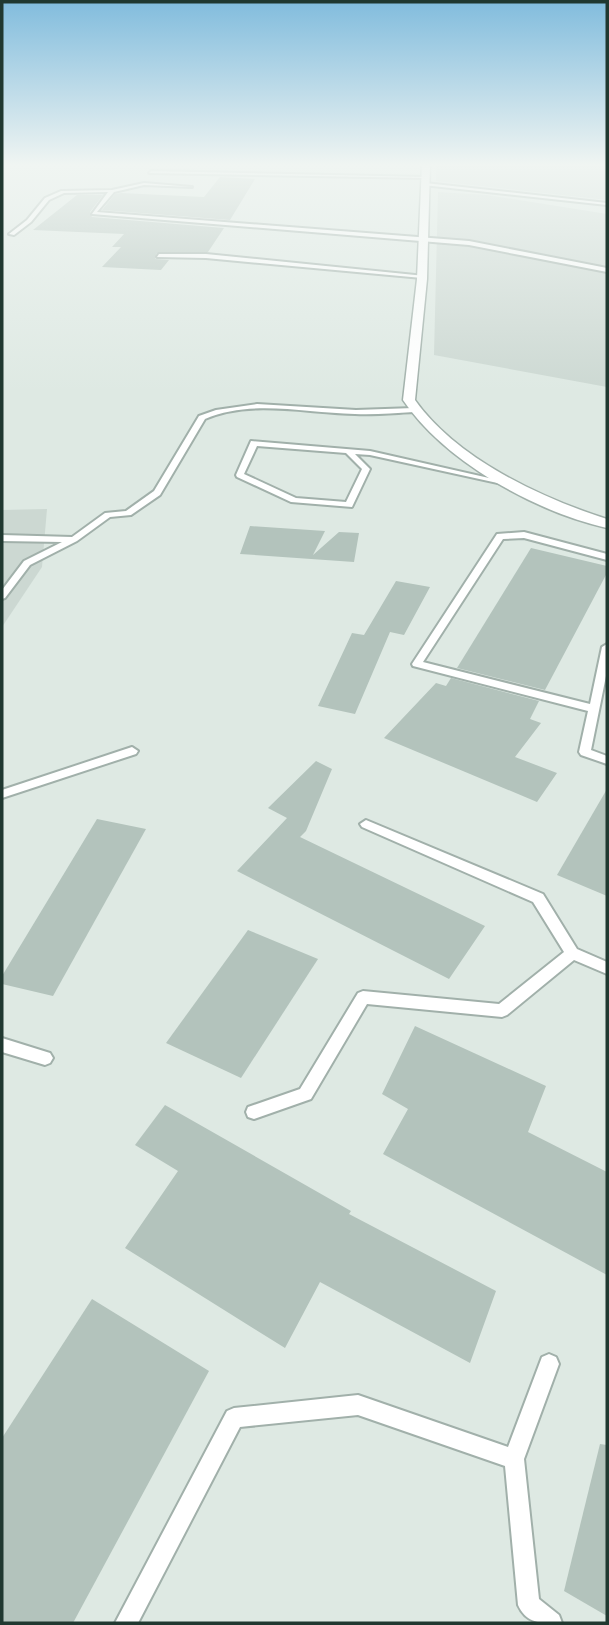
<svg xmlns="http://www.w3.org/2000/svg" width="609" height="1625" font-family="'Roboto Condensed',sans-serif">
<rect width="100%" height="100%" fill="#dee9e3"/>
<g fill="#ccd8d2">
<path d="M 436,164 L 607,164 L 607,200 L 436,181 Z"/>
<path d="M 438,192 L 487,195 L 607,214 L 607,387 L 434,355 Z"/>
<path d="M 47,509 L 42,567 L 2,627 L 2,510 Z"/>
</g>
<g fill="#b3c3bc">
<path d="M 220,177 L 255,179 L 230,220 L 102,210 L 115,194 L 121,193 L 204,197 Z"/>
<path d="M 77,195 L 103,195 L 90,212 L 92,217 L 224,228 L 208,252 L 157,253 L 155,259 L 169,260 L 161,270 L 102,267 L 121,247 L 112,247 L 124,234 L 33,230 Z"/>
<path d="M 250,526 L 325,531 L 313,555 L 339,532 L 359,533 L 354,562 L 240,554 Z"/>
<path d="M 531,548 L 607,566 L 607,573 L 545,690 L 457,668 Z"/>
<path d="M 396,581 L 430,587 L 404,635 L 390,632 L 355,714 L 318,706 L 352,633 L 364,635 Z"/>
<path d="M 451,678 L 539,701 L 530,719 L 541,723 L 515,757 L 557,773 L 537,802 L 384,738 L 436,683 L 446,686 Z"/>
<path d="M 316,761 L 332,769 L 306,831 L 300,837 L 485,926 L 449,979 L 237,871 L 287,818 L 268,808 Z"/>
<path d="M 607,789 L 607,896 L 557,875 Z"/>
<path d="M 97,819 L 146,829 L 53,996 L 2,984 L 2,976 Z"/>
<path d="M 248,930 L 318,959 L 241,1078 L 166,1043 Z"/>
<path d="M 415,1026 L 546,1086 L 528,1132 L 607,1172 L 607,1275 L 383,1154 L 408,1109 L 382,1094 Z"/>
<path d="M 165,1105 L 351,1211 L 349,1214 L 496,1291 L 470,1363 L 320,1282 L 285,1348 L 125,1248 L 178,1171 L 135,1145 Z"/>
<path d="M 92,1299 L 209,1371 L 73,1623 L 2,1623 L 2,1438 Z"/>
<path d="M 600,1444 L 607,1445 L 607,1616 L 564,1591 Z"/>
</g>
<g fill="none" stroke-linecap="round" stroke-linejoin="round">
<g stroke="#a1b0aa" stroke-width="4">
<g id="lane">
<path d="M 151,171 L 425,177 L 427,178 L 149,173 Z"/>
<path d="M 144,183 L 192,187 L 144,185 L 114,192 L 97,212 L 469,241 L 607,268 L 607,272 L 469,245 L 92,214 L 108,192 L 64,193 L 49,200 L 31,222 L 14,235 L 9,234 L 27,220 L 45,198 L 61,191 L 112,190 Z"/>
<path d="M 425,183 L 607,203 L 607,205 L 423,185 Z"/>
<path d="M 159,254 L 206,254 L 425,276 L 422,278 L 206,258 L 157,257 Z"/>
<path d="M 257,404 L 356,410 L 414,408 L 418,410 L 414,412 C 394,413 374,415 355,414 C 305,413 251,399 205,419 L 160,495 L 131,515 L 110,517 L 77,541 L 30,565 L 5,598 L 2,599 L 2,590 L 24,561 L 62,542 L 2,541 L 2,535 L 72,537 L 105,513 L 126,511 L 154,491 L 199,416 L 216,410 Z"/>
<path d="M 251,441 L 370,451 L 515,484 L 511,486 L 370,455 L 355,454 L 370,469 L 352,507 L 291,502 L 237,477 L 236,475 ZM 257,446 L 346,453 L 362,469 L 346,502 L 296,498 L 244,474 Z"/>
<path d="M 524,532 L 607,554 L 607,560 L 524,538 L 503,539 L 423,662 L 590,704 L 602,647 L 607,644 L 607,671 L 591,750 L 607,756 L 607,764 L 581,755 L 579,752 L 588,711 L 413,666 L 412,664 L 497,534 Z"/>
<path d="M 132,747 L 138,751 L 136,754 L 2,798 L 2,790 Z"/>
<path d="M 366,820 L 543,894 L 577,949 L 607,962 L 607,974 L 574,960 L 507,1015 L 502,1017 L 367,1004 L 311,1099 L 254,1119 L 248,1117 L 246,1112 L 248,1107 L 300,1089 L 358,993 L 363,991 L 499,1004 L 564,952 L 533,902 L 362,827 L 360,824 Z"/>
<path d="M 2,1038 L 50,1053 L 53,1058 L 50,1063 L 45,1065 L 2,1052 Z"/>
<path d="M 549,1354 L 556,1357 L 559,1364 L 524,1459 L 539,1599 L 559,1615 L 562,1623 C 542,1623 527,1625 518,1605 L 505,1466 L 358,1415 L 240,1427 L 138,1623 L 115,1623 L 227,1411 L 234,1408 L 358,1395 L 508,1447 L 542,1357 Z"/>
</g>
</g>
<g stroke="#a1b0aa" stroke-width="3">
<path id="street" d="M 422,164 L 430,164 L 427,279 L 415,400 C 457,459 541,498 607,519 L 607,528 C 536,512 445,462 403,400 L 417,279 Z"/>
</g>
<use href="#lane" fill="#fff" fill-rule="evenodd"/>
<use href="#street" fill="#fff" fill-rule="evenodd"/>
</g>
<linearGradient id="sky" x2="0" y2="1"><stop stop-color="#81bcdd"/><stop offset="0.42" stop-color="#f0f5f2"/><stop offset="1" stop-color="#f0f5f2" stop-opacity="0"/></linearGradient>
<rect width="609" height="392" fill="url(#sky)"/>
<rect width="609" height="1625" fill="none" stroke="#203830" stroke-width="7"/>
</svg>
